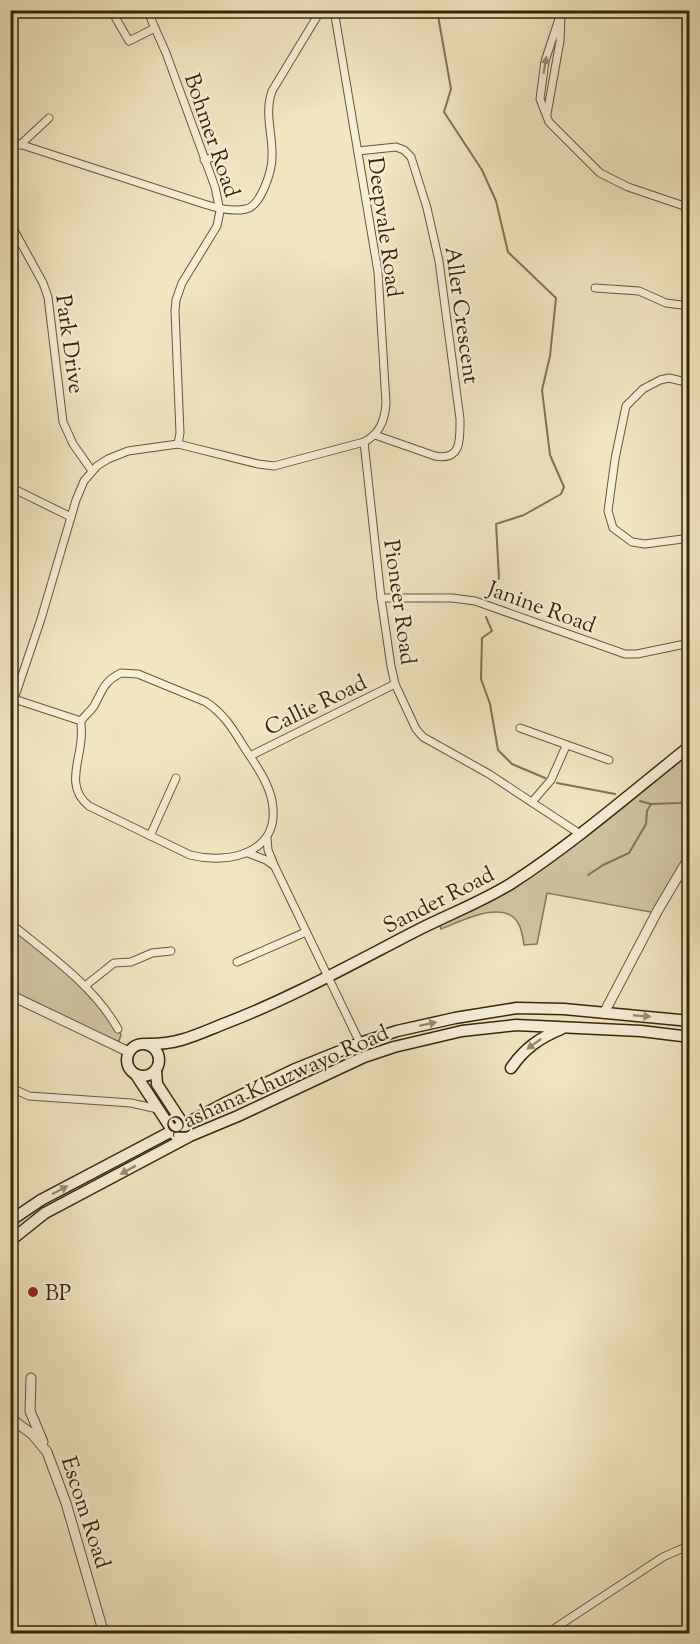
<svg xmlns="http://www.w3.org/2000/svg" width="700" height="1644" font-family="'Sorts Mill Goudy',serif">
<rect width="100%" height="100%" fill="#f2e5c0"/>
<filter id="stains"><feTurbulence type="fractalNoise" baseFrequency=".00333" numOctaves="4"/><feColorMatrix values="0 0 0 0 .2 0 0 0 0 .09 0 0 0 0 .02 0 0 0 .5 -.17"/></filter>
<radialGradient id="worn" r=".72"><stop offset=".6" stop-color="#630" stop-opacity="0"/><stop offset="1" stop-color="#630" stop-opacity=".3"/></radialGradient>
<g fill="#d2c5a1" stroke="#857654" stroke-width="1.5">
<path d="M 689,746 L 689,855 L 656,913 L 547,893 L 537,944 L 524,945 C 523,938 522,929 518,923 C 504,898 460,922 441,929 L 438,919 L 510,883 Z"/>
<path d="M 10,923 L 85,987 L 118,1029 L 121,1035 L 117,1046 L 11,995 Z"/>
</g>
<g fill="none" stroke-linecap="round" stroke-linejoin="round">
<g stroke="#827251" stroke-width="2">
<path d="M 437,10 L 451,89 L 444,112 L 482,170 L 496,201 L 508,252 L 556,298 L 550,356 L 542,390 L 550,455 L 564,487 L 561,494 L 524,515 L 496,524 L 499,578 L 490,598"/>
<path d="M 486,617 L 492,631 L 482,638 L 481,679 L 490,704 L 498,750 L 512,764 L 545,778"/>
<path d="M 557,783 L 615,794"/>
<path d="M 640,801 L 651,804"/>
<path d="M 588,875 L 603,865 L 629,853 L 646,824 L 647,811 L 651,804 L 679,803 L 690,800"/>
</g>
<g stroke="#665636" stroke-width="9">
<g id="minor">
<path d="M 111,10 L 129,41 L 155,28"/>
<path d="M 147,10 L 166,53 L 215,187 L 220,211 L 217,226 L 182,283 L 176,300 L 175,311 L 180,433 L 178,444"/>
<path d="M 561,13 L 545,61 L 540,99 L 549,122 L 600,173 L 628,187 L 690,208"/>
<path d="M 547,114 L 560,41 L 561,16"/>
<path d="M 10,141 L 204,204 C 216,208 233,212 246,209 C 261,206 272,171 272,157 C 273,134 264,114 272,91 L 321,10"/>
<path d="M 20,145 L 49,118"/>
<path d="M 358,151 L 396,147 L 404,150 L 411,157 L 427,208 L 439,261 L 460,419 C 460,439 462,461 435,456 L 375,435"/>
<path d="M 204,160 L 217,156"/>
<path d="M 10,223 L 43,283 L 48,297 L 63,422 L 73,444 L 92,471"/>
<path d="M 595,288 L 639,291 L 666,303 L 690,306"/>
<path d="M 690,383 L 669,378 L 660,380 L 643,389 L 626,406 L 615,459 L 608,511 L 613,528 L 632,542 L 645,544 L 690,538"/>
<path d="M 364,442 L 381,598 L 391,666 L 395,684 L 416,729 L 423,737 L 489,774 L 580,834"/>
<path d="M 10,487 L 71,517"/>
<path d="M 381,598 L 452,598 L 475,601 L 625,654 L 637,654 L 690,643"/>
<path d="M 121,673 L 138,674 L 206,702 C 224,714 233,729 244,747 C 255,764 268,781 272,801 C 282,853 229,865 190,855 L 89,806 C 66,788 79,764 81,740 C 82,733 81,727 81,721 C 85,715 90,712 94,706 C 103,690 103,682 121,673 Z"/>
<path d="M 14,699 L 81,721"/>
<path d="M 10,711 L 41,619 L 76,500 L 84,481 L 97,466 L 108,459 L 128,451 L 178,444 L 258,464 L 274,466 L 364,442 C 380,434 385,420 386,403 L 378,272 L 334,10"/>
<path d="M 520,728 L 609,760"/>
<path d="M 250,756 L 395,684"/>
<path d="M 532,802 L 551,780 L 566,746"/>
<path d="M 150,836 L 176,778"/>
<path d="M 267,838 L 268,850 L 275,867 L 360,1043"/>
<path d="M 248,853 L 266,860 L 273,865"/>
<path d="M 10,923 C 49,955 93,985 118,1029"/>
<path d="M 237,962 L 306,932"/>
<path d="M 85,986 L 114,963 L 131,962 L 152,953 L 171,951"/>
<path d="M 10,1085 L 16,1090 L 29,1096 L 131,1103 L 158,1109"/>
<path d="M 546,1634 L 663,1557 L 690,1545"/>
</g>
</g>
<g stroke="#665636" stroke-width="11">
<g id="tertiary">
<path d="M 10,995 L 129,1052"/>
<path d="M 604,1013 L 658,910 L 690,856"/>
<path d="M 31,1378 L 30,1411 L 43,1442"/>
<path d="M 10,1418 L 32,1434 L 47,1452 L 66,1503 L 104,1634"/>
</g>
</g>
<g stroke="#382608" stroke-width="13">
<g id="secondary">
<circle cx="143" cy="1060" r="16"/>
<path d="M 147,1044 C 178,1045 198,1034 226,1023 C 291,998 352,964 414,932 C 447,915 482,902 512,883 C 575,842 631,793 690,746"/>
<path d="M 511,1068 C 524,1049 539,1038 561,1029"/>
<path d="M 156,1070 L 157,1084 L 187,1130"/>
<path d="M 136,1075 L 176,1136"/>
<path d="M 10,1221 L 41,1200 L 227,1102 L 293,1070 L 360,1043 L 397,1031 L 455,1018 L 517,1008 L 564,1009 L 690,1021"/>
<path d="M 10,1241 L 45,1213 L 190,1136 L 238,1116 L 364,1057 L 394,1047 L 462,1031 L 516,1025 L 641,1031 L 690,1037"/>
</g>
</g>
<use href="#minor" stroke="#f7eed6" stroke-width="7"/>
<use href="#tertiary" stroke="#f7eed6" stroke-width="9"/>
<use href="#secondary" stroke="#f7eed6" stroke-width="10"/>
</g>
<defs><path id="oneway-solid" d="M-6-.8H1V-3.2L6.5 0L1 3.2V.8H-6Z" transform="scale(1.5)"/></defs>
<g fill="#988a6f">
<use href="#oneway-solid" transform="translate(545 65) rotate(-80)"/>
<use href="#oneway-solid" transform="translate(642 1016) rotate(5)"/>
<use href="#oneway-solid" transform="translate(428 1024) rotate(-12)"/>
<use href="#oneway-solid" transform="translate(534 1044) rotate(144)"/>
<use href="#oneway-solid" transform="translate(128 1170) rotate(151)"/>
<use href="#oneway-solid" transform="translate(60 1190) rotate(-28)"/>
</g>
<circle fill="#8f2418" stroke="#f7eed6" stroke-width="2" cx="33" cy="1292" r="6"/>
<g text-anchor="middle" stroke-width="4.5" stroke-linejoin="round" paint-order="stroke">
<g font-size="22" fill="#382608" stroke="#f7eed6">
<text transform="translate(213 135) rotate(71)" y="8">Bohmer Road</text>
<text transform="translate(386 227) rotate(82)" y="8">Deepvale Road</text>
<text transform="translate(463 315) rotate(82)" y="8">Aller Crescent</text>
<text transform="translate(71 344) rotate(82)" y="8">Park Drive</text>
<text transform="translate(401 602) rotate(82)" y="8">Pioneer Road</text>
<text transform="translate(542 606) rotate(20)" y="8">Janine Road</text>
<text transform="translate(315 704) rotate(-26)" y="8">Callie Road</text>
<text transform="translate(438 899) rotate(-27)" y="8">Sander Road</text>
<text transform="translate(277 1079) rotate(-24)" y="8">Qashana Khuzwayo Road</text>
<text transform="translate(87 1512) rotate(72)" y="8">Escom Road</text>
</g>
<g font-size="22" fill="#382608" stroke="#f7eed6" text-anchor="start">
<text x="45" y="1300">BP</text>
</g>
</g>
<rect width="700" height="1644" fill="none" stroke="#f2e5c0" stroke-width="36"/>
<rect x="12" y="12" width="676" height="1620" fill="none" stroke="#382608" stroke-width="3"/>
<rect x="18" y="18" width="664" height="1608" fill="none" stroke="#382608" stroke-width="1.5"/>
<rect width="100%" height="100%" filter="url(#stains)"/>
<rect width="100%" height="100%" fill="url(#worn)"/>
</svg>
